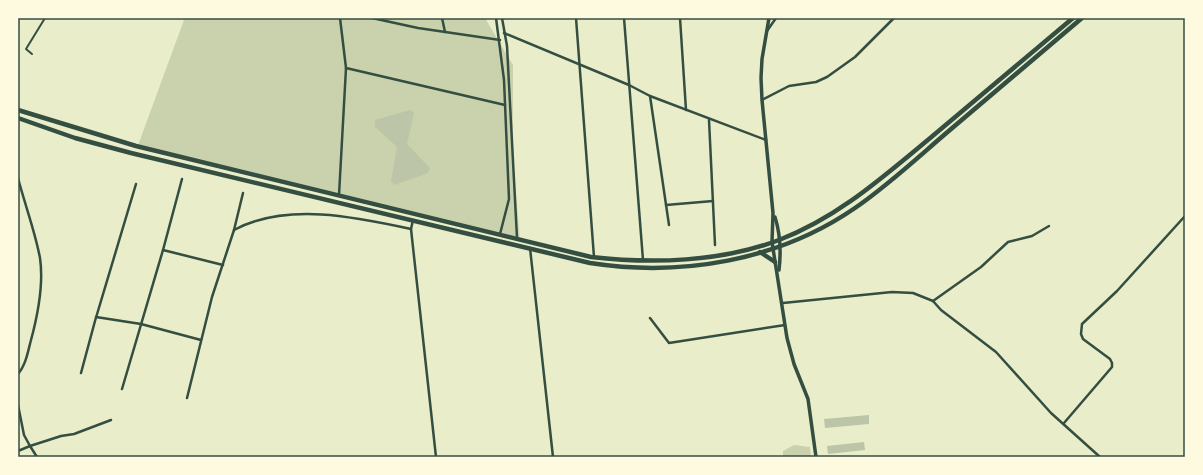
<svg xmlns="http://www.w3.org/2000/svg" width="1203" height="475" font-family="'Nunito Sans',sans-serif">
<rect width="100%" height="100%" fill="#e9edc9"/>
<g fill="#cad2ad">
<path d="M 181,18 L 485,18 L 513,65 L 513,156 L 520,241 L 137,148 L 184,20 Z"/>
<path d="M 794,445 L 810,447 L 811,457 L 783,457 L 783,451 Z"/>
</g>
<g fill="#bcc5a7">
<path d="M 410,110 L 414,113 L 407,144 L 430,168 L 428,173 L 394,185 L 391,181 L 397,147 L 375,127 L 375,120 Z"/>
<path d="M 869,415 L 869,424 L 825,428 L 824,419 Z"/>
<path d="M 864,442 L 865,450 L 828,454 L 827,446 Z"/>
</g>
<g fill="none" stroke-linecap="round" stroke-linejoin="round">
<path stroke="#344e41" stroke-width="2" d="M 32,54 L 26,49 L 45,18"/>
<g stroke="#344e41" stroke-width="2.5">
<path d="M 372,18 L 418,28 L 500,40"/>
<path d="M 442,18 L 445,32"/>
<path d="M 496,18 L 504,80 L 509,199 L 500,234"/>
<path d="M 502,18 L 507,46 L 517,238"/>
<path d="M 576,18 L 594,257"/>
<path d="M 624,18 L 643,260"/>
<path d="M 680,18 L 686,110"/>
<path d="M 767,31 L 776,18"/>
<path d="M 504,33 L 629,85 L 650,96 L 766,140"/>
<path d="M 346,68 L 505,105"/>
<path d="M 650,96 L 669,225"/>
<path d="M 762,100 L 789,86 L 816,82 L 827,77 L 855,57 L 894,18"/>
<path d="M 709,120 L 715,245"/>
<path d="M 18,178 C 25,205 35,231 40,258 C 44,285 38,314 31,340 C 28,351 26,365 18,374"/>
<path d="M 339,195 L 346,68 L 340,18"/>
<path d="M 666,205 L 713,201"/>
<path d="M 413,220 L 411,229 L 436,457"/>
<path d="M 234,230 C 286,202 356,217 411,229"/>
<path d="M 530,248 L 553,457"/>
<path d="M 163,250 L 223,265"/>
<path d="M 933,301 L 981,267 L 1008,242 L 1032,236 L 1049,226"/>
<path d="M 783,303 L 892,292 L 913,293 L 933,301 L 941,310 L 996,352 L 1051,413 L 1100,457"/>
<path d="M 96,317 L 141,324 L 201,340"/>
<path d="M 650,318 L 669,343 L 785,325"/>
<path d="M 81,373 L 95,321 L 136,184"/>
<path d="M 122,389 L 163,250 L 182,179"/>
<path d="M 187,398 L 212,297 L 234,230 L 243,193"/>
<path d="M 18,405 L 24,435 L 30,446 L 61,436 L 74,434 L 111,420"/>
<path d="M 1064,423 L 1112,367 L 1112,363 L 1110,359 L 1083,339 L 1081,334 L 1082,324 L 1117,291 L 1185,216"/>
<path d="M 18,451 L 30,446 L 37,457"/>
</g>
<g stroke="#344e41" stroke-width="3.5">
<path d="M 769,18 L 762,59 L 761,78 L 762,100 L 773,213 L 772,242 L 787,338 L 794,364 L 808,399 L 816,457"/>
<path d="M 775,217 C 780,233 781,253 779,270"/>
</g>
<g stroke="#344e41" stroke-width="4.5">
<path d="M 18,110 L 136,146 L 591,257 C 652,264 721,262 779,240 C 837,218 883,177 929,139 C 977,99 1025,58 1073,18"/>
<path d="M 18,118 L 75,138 L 131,153 L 590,263 C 681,277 778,261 855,208 C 887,186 915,160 944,135 C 990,96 1036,57 1082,18"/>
<path d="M 760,252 L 775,262"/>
</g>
</g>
<rect width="1203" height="475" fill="none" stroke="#fefae0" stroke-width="38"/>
<rect x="19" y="19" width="1165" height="437" fill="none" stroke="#344e41" stroke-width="1.5"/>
</svg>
